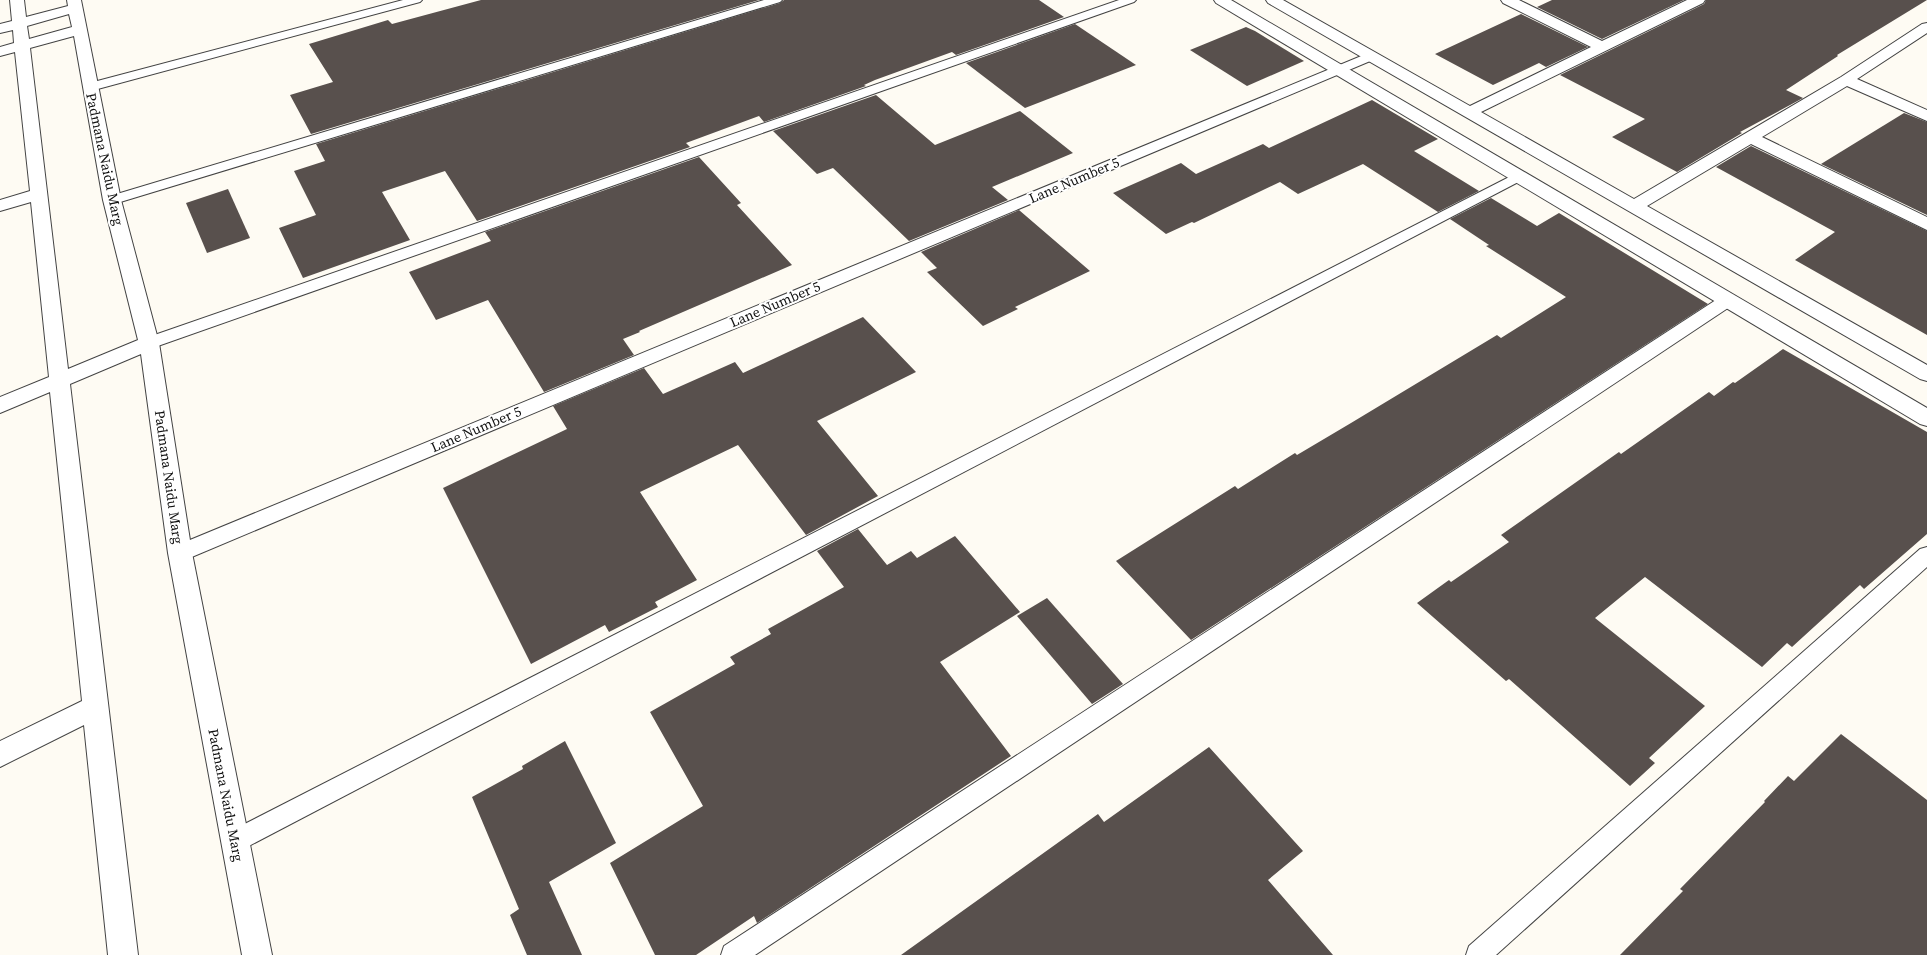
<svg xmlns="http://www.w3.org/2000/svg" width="1927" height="955" font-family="'Source Serif 4',serif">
<rect width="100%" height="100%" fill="#fefbf3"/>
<g fill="#58504d">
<path d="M 481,0 L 759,0 L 311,134 L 290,95 L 333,82 L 309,44 L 388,20 L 392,24 Z"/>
<path d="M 784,0 L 1039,0 L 1064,17 L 956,55 L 952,52 L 875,80 L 864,85 L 866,86 L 764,122 L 759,116 L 686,143 L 690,147 L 477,221 L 445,171 L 382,192 L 410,240 L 303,278 L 279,228 L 316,215 L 294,171 L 325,161 L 316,144 L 780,3 Z"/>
<path d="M 1552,0 L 1684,0 L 1602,39 L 1537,7 Z"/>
<path d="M 1706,0 L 1927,0 L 1837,55 L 1838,56 L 1786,90 L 1803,98 L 1740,132 L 1742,133 L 1677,172 L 1612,137 L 1645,119 L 1560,75 L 1704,4 Z"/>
<path d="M 1521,14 L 1588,47 L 1546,67 L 1539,63 L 1493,85 L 1435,54 Z"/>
<path d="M 1075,24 L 1136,65 L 1025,108 L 966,63 Z"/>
<path d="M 1246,27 L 1255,31 L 1304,61 L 1247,86 L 1190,50 Z"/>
<path d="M 876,95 L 935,145 L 1020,111 L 1073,153 L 992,187 L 1008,200 L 909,241 L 833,168 L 817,174 L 773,131 Z"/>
<path d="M 1372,100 L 1438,139 L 1414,151 L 1479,191 L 1438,212 L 1363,164 L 1298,194 L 1280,182 L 1194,223 L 1192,222 L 1166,234 L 1113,193 L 1181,163 L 1196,174 L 1263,144 L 1269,148 Z"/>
<path d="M 1904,113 L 1927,122 L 1927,215 L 1821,164 Z"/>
<path d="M 1751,146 L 1927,231 L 1927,335 L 1795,260 L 1835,232 L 1716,167 Z"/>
<path d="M 699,157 L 741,203 L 737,205 L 792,265 L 639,331 L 640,332 L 623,339 L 634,355 L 544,392 L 488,300 L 436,320 L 409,272 L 491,241 L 485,232 Z"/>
<path d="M 228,189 L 250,238 L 207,253 L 186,203 Z"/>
<path d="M 1491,198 L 1537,226 L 1559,213 L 1708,304 L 1191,640 L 1116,561 L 1235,486 L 1238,489 L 1295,453 L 1297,455 L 1351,423 L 1497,335 L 1501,338 L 1566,297 L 1486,246 L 1489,245 L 1450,219 Z"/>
<path d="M 1019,210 L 1090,271 L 1015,307 L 1018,309 L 983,326 L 927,272 L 937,268 L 921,252 Z"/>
<path d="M 863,317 L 916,372 L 817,421 L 878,496 L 806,535 L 738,445 L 640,492 L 697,580 L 655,602 L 658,607 L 609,632 L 605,625 L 531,664 L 443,488 L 567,429 L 553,406 L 644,368 L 663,394 L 735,362 L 743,373 Z"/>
<path d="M 1783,349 L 1927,432 L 1927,534 L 1864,589 L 1860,585 L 1792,647 L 1787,643 L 1762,667 L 1645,577 L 1595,618 L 1705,706 L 1649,758 L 1655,763 L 1630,786 L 1509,679 L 1506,681 L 1417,603 L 1449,580 L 1451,582 L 1509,542 L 1501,535 L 1619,452 L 1621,454 L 1709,392 L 1714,396 L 1733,382 L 1735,383 Z"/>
<path d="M 858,529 L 887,565 L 911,551 L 917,558 L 955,536 L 1020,612 L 940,662 L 1011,756 L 757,923 L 754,916 L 696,955 L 655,955 L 610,863 L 703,806 L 650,712 L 735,664 L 730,657 L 771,634 L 768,629 L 844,587 L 817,551 Z"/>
<path d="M 1047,598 L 1123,684 L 1092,704 L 1017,616 Z"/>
<path d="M 1841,734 L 1927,800 L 1927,955 L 1620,955 L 1683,891 L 1680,889 L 1765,802 L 1764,801 L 1788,776 L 1794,781 Z"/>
<path d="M 565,741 L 616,843 L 549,882 L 582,955 L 527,955 L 510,915 L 519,909 L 472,797 L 523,769 L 522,766 Z"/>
<path d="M 1209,747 L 1303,851 L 1268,880 L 1333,955 L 901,955 L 1098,814 L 1104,822 Z"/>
</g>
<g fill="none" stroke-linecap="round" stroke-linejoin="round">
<g stroke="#434343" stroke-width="2">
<g id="service">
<path d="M 403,0 L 422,0 L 420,2 L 94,90 L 86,90 L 84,87 L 86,84 Z"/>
<path d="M 764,0 L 782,0 L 780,2 L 117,203 L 107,203 L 105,200 L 107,197 Z"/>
<path d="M 1119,0 L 1136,0 L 1134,2 L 155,347 L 149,349 L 143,347 L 141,343 L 143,339 Z"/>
<path d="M 1371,52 L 1375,53 L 1377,56 L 1375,59 L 187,559 L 180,561 L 173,559 L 170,553 L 173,547 Z"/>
<path d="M 1519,172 L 1524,173 L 1526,176 L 1524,179 L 243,849 L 235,852 L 227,849 L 224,841 L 227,833 Z"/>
<path d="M 1728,295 L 1734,296 L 1736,300 L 1734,304 L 755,955 L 721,955 L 724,946 L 1722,296 Z"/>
<path d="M 1927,547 L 1927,567 L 1496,955 L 1466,955 L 1469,946 L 1920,549 Z"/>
</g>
</g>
<g stroke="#434343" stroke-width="2">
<g id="minor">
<path d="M 10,0 L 24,0 L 26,17 L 68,6 L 67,0 L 81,0 L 121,200 L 159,343 L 192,553 L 272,955 L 242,955 L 168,553 L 141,354 L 70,384 L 138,955 L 108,955 L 84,725 L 0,767 L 0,741 L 82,701 L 50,392 L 0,413 L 0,397 L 49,377 L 31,202 L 0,211 L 0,200 L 30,191 L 15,52 L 0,56 L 0,47 L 14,43 L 13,30 L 0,33 L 0,24 L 12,21 ZM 69,14 L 72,27 L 29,39 L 27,26 ZM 74,36 L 103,200 L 138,340 L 68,369 L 30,48 Z"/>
<path d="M 1214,0 L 1231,0 L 1927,408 L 1927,426 L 1920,424 L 1216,3 Z"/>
<path d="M 1266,0 L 1283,0 L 1470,106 L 1591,47 L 1503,3 L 1501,0 L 1519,0 L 1602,41 L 1687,0 L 1705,0 L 1703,3 L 1481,112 L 1634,199 L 1841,77 L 1922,24 L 1927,23 L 1927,33 L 1857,79 L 1927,110 L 1927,121 L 1847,86 L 1762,137 L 1927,217 L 1927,230 L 1751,144 L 1647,206 L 1927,365 L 1927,381 L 1920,379 L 1268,3 Z"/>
</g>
</g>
<use href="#service" fill="#fff" fill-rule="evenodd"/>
<use href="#minor" fill="#fff" fill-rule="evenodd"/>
</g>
<g text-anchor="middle" stroke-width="4" stroke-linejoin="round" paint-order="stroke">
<g font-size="14" fill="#101010" stroke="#fff">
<text transform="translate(105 159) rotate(78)" y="5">Padmana Naidu Marg</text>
<text transform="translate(1074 180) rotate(-23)" y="5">Lane Number 5</text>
<text transform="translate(775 304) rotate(-23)" y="5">Lane Number 5</text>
<text transform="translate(476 429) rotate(-23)" y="5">Lane Number 5</text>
<text transform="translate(169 477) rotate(82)" y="5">Padmana Naidu Marg</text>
<text transform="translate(226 795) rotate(79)" y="5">Padmana Naidu Marg</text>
</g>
</g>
</svg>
